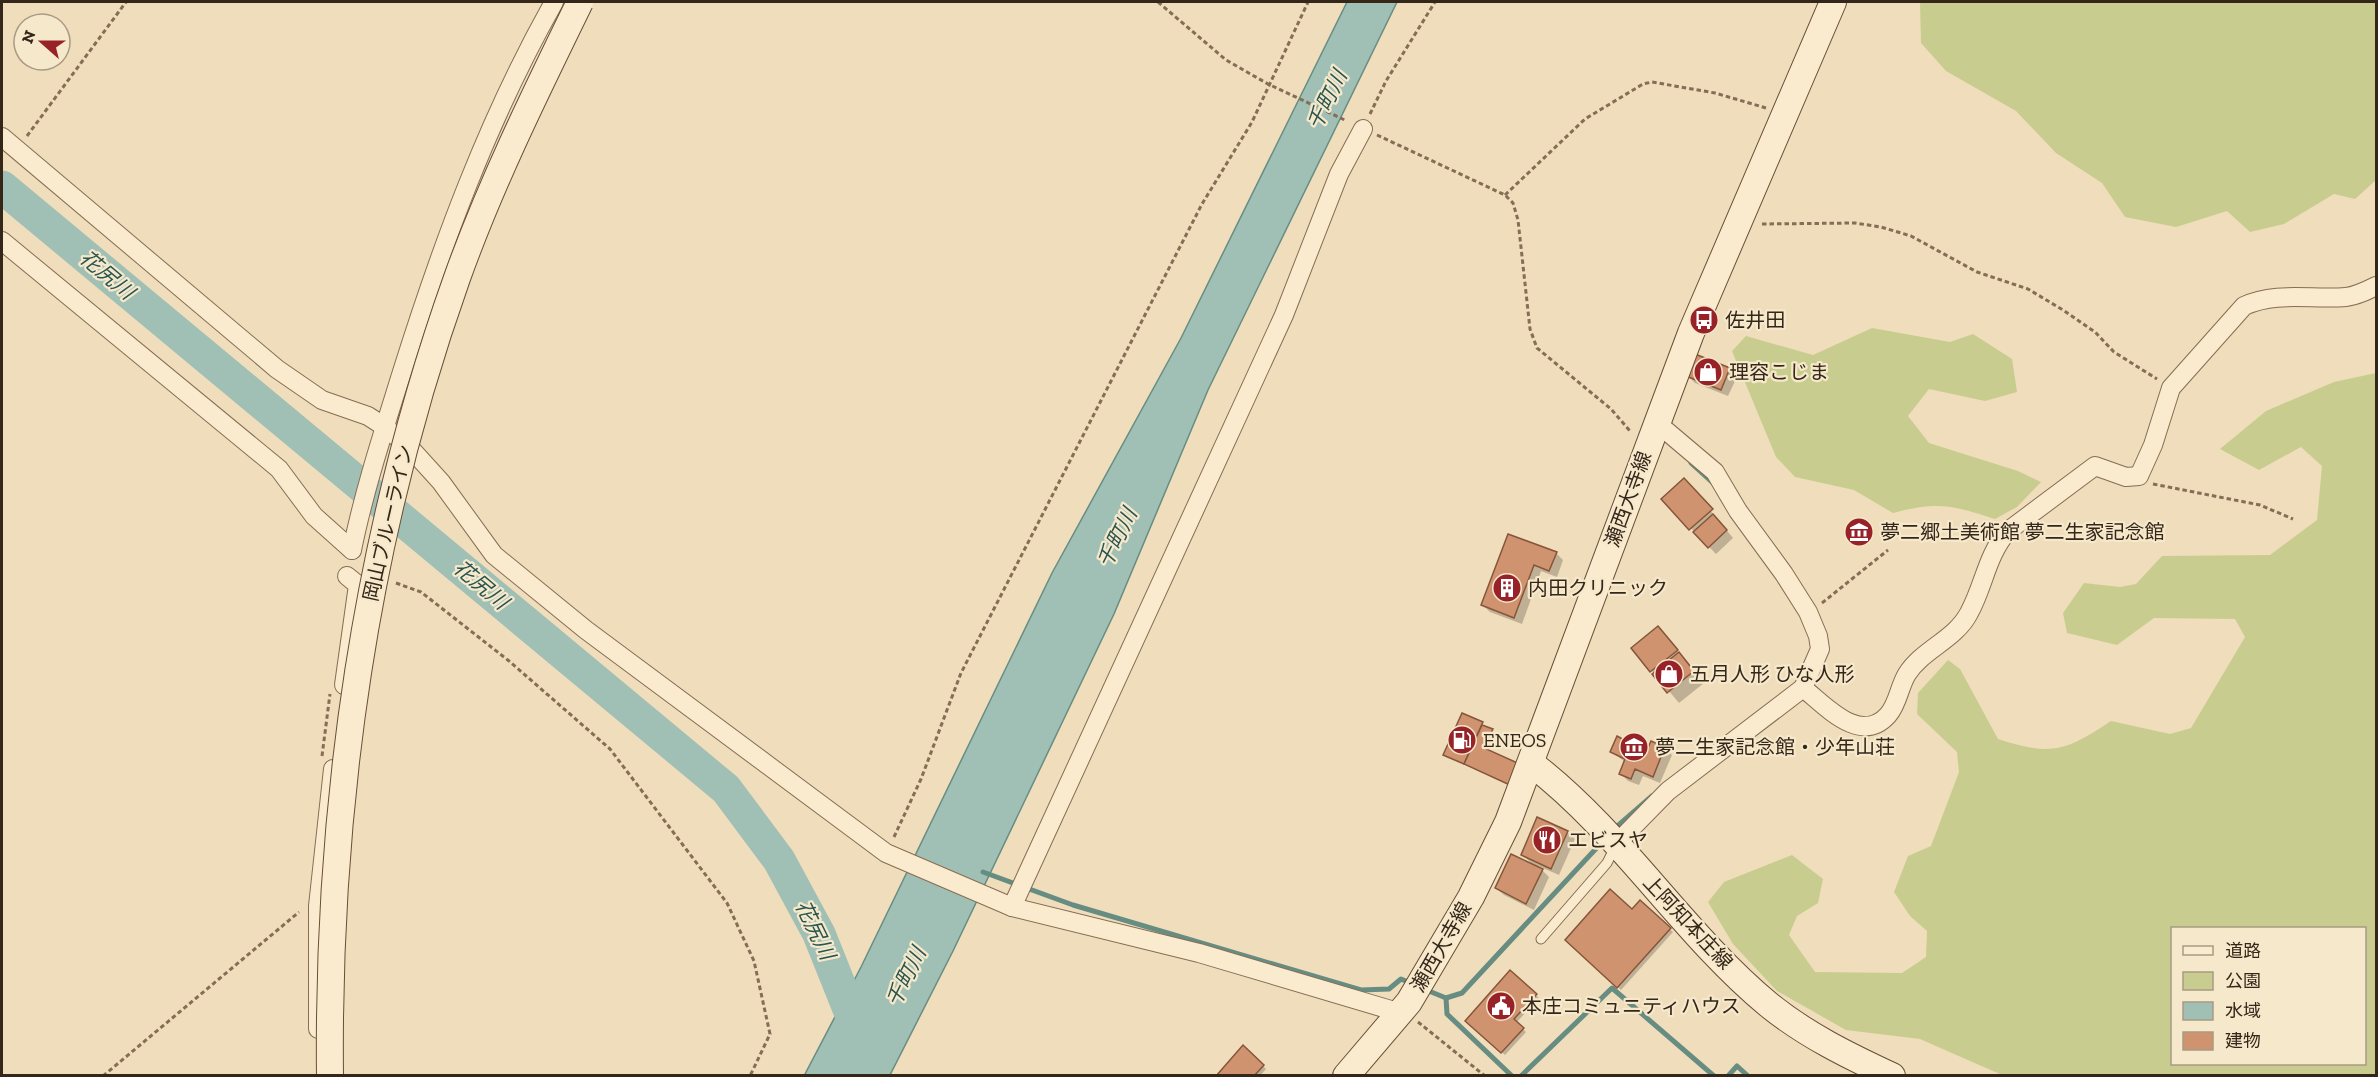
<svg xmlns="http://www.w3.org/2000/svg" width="2378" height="1077" font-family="'Zilla Slab','Noto Sans JP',serif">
<rect width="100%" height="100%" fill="#efddbb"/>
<g fill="#c8cd8f" fill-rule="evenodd">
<path d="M 1920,2 L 2374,2 L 2376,4 L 2376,180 L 2355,199 L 2334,194 L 2284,224 L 2250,232 L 2227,211 L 2176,227 L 2125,217 L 2102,183 L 2056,153 L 2016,111 L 1946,71 L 1921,43 Z"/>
<path d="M 1872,328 L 1950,342 L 1973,334 L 2012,359 L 2017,392 L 1985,401 L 1929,389 L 1908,416 L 1929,443 L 2018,471 L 2041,482 L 2017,507 L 1995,519 C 1951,505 1938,501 1893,513 L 1854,490 L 1795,477 L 1776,457 L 1732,351 L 1746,336 L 1813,355 Z"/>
<path d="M 2376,373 L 2376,1075 L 2002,1075 L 1920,1039 L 1846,1030 L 1777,991 L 1733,944 L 1708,902 L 1724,882 L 1792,855 L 1823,879 L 1818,903 L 1797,916 L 1789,935 L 1815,972 L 1902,973 L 1926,957 L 1927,931 L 1910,916 L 1894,892 L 1908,856 L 1931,846 L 1959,772 L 1957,752 L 1917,714 L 1918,693 L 1948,660 L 1960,669 L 1998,739 C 2052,756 2064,752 2111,721 L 2170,734 L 2191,728 L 2245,637 L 2235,619 L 2154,618 L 2117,645 L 2067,633 L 2063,613 L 2084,583 L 2120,587 L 2136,584 L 2162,556 L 2270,555 L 2317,520 L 2322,466 L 2301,447 L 2259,470 L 2220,449 L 2266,411 L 2334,382 ZM 2172,928 L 2364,928 L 2364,1064 L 2172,1064 Z"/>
</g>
<path fill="#a0bfb5" stroke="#678d82" stroke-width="1.5" d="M 1347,2 L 1397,2 L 1208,390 L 1114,614 L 953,951 L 890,1075 L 804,1076 L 861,967 L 1052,573 L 1181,338 Z"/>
<g fill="#0003">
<path d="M 1696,356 L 1730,369 L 1737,377 L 1728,396 L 1695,383 L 1688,376 Z"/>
<path d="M 1691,487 L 1733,538 L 1716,554 L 1663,499 Z"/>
<path d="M 1509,536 L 1556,553 L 1563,560 L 1557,577 L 1541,571 L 1522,624 L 1490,612 L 1483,605 Z"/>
<path d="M 1665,635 L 1704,683 L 1679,703 L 1633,648 Z"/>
<path d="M 1463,715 L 1495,734 L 1487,751 L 1516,788 L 1445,755 Z"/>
<path d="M 1652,743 L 1665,748 L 1672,755 L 1660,783 L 1643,776 L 1639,785 L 1628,781 L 1620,773 L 1625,762 L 1612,752 L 1646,755 Z"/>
<path d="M 1538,819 L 1567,832 L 1575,839 L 1559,875 L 1538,866 L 1549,877 L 1534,910 L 1504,895 L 1496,888 L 1533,865 L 1523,855 Z"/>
<path d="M 1640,902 L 1673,932 L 1621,990 L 1567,940 L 1632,911 Z"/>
<path d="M 1510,972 L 1539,998 L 1516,1023 L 1526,1032 L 1505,1055 L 1467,1021 Z"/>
<path d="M 1244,1047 L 1266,1069 L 1260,1076 L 1218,1076 Z"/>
</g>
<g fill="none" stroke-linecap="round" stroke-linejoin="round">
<g stroke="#678d82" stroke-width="5">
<path d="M 1691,463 L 1713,483"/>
<path d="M 1614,829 L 1652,796"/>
<path d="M 983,872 L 1073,905 L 1361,990 L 1389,989 L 1401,979 L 1413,984"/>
<path d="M 1424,989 L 1446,998 L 1462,993 L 1604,840"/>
<path d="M 1446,998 L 1447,1014 L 1512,1076"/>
<path d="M 1521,1076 L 1612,988 L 1714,1076"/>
<path d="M 1728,1076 L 1737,1066 L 1748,1076"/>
</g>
<path stroke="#a0bfb5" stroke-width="33" d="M 2,187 L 726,789 L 779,860 L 819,934 L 861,1039"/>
</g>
<g fill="#cf9370" stroke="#86553a" stroke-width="1.5">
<path d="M 1695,354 L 1730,368 L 1721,390 L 1686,376 Z"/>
<path d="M 1684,478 L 1713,509 L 1689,530 L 1661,499 Z"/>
<path d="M 1713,514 L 1727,530 L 1708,548 L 1693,532 Z"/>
<path d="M 1508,534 L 1557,552 L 1549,571 L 1534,565 L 1514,618 L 1481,605 Z"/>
<path d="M 1658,626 L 1678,650 L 1650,672 L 1631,648 Z"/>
<path d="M 1679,652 L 1694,671 L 1667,693 L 1652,674 Z"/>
<path d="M 1462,713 L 1483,722 L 1464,764 L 1443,755 Z"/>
<path d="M 1482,725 L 1493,729 L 1484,748 L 1522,765 L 1512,786 L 1464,764 Z"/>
<path d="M 1617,736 L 1646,752 L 1651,741 L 1665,747 L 1653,777 L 1635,769 L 1631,779 L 1619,774 L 1625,759 L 1610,752 Z"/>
<path d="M 1537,817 L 1568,831 L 1551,869 L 1521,855 Z"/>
<path d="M 1511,854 L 1543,869 L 1526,904 L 1495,888 Z"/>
<path d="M 1610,889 L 1632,909 L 1640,900 L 1671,928 L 1617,988 L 1565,940 Z"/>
<path d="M 1510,970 L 1537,994 L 1514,1019 L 1524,1028 L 1501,1053 L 1465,1021 Z"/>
<path d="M 1243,1045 L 1264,1065 L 1254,1076 L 1216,1076 Z"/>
</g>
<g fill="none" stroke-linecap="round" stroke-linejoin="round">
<g stroke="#866d55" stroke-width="11">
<path id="service" d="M 1541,939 L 1607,863 L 1616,845"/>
</g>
<g stroke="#866d55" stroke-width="20">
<g id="minor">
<path d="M 1363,129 L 1339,174 L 1284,315 L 1012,907 L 1199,953 L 1401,1013"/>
<path d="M 2,137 L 277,369 L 322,400 L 368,416 L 385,427 L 412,450 L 441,482 L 494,555 L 586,630 L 886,853 L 1012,907"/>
<path d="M 2,241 L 279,469 L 314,516 L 352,550"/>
<path d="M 1657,423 L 1715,472 L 1738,511 L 1784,574 L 1808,612 L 1818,636 L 1820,649 L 1803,688"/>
<path d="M 352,550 C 364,491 383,433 401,375 C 441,247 488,119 554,2"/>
<path d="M 344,685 L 358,585 L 347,576"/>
<path d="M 1617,843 L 1668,791 L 1803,688 C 1825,705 1860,746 1888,715 C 1898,704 1899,687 1907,674 C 1923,649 1955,640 1969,613 C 1984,586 1987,554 2008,531 L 2095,466 L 2126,477 L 2139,476 L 2153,445 L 2171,388 L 2244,306 C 2276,291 2312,300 2346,297 C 2356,296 2366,291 2376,286"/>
<path d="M 318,1029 L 318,906 L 333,769"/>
</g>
</g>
<g stroke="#684e38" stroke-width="28">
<g id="secondary">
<path d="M 1532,764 C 1622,833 1682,933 1769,1005 C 1806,1035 1849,1056 1892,1076"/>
<path d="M 1346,1076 L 1409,1002 L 1471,897 L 1508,822 L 1691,333 L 1833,2"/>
</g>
</g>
<g stroke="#866d55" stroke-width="3" stroke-dasharray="4.5 3" stroke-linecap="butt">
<path d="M 1158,2 L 1226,60 L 1268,84 L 1347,121"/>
<path d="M 1370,114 L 1386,81 L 1435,2"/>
<path d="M 1377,135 L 1505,195 L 1513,203 L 1518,220 L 1530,329 L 1537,348 L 1611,409 L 1630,431"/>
<path d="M 27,136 L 126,2"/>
<path d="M 1505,195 L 1585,119 L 1643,84 L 1652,82 L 1715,93 L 1766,108"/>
<path d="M 1762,224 L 1855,223 L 1881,227 L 1911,236 L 1977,272 L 2028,289 L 2063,310 L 2095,332 L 2114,352 L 2157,379"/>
<path d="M 2153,484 L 2260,505 L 2293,519"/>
<path d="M 396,583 L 421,592 L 509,661 L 610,749 L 727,903 L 754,961 L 770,1034 L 750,1076"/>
<path d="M 1822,603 L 1888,550"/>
<path d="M 322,756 L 330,694"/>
<path d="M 894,837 L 921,779 L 961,673 L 1202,204 L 1252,122 L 1308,2"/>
<path d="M 1418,1022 L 1485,1076"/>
<path d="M 103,1076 L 299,912"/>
</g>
<use href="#service" stroke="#faebce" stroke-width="9"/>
<use href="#minor" stroke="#faebce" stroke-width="18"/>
<use href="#secondary" stroke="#faebce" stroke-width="26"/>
<g stroke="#684e38" stroke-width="28" stroke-linecap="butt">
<path id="secondary-bridge" d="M 330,1076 C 327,805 366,533 457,278 C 491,183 536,92 580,2"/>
</g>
<use href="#secondary-bridge" stroke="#faebce" stroke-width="26"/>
</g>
<defs>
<g id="bus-disc" transform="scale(1.5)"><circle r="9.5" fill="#972329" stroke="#f6e8cb"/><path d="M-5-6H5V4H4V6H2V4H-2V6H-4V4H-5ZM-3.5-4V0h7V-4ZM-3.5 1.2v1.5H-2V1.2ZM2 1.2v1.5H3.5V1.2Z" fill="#fff"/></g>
<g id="shop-disc" transform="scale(1.5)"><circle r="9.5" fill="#972329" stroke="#f6e8cb"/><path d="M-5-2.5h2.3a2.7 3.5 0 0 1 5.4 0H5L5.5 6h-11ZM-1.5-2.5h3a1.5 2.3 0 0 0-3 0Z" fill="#fff"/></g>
<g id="museum-disc" transform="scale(1.5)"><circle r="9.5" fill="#972329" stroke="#f6e8cb"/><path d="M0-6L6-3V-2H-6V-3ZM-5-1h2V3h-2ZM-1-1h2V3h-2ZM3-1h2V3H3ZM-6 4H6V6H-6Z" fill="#fff"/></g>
<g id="building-disc" transform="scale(1.5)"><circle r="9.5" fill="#972329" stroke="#f6e8cb"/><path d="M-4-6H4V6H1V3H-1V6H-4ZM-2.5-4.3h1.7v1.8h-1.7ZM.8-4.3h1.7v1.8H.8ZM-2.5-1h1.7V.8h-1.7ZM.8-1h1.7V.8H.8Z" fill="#fff"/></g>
<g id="fuel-disc" transform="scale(1.5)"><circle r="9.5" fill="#972329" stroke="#f6e8cb"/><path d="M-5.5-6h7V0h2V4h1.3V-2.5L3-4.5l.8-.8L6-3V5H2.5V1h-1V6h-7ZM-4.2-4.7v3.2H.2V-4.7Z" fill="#fff"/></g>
<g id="restaurant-disc" transform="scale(1.5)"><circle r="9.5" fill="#972329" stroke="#f6e8cb"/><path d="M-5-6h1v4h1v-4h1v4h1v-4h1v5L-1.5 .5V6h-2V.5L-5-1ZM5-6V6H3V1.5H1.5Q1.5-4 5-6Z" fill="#fff"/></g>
<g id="civic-disc" transform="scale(1.5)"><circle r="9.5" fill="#972329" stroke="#f6e8cb"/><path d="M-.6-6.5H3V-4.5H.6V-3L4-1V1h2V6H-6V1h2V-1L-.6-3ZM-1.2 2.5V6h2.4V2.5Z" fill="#fff"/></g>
</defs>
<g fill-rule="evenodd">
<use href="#bus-disc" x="1704" y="320"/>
<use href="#shop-disc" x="1708" y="372"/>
<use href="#museum-disc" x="1859" y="532"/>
<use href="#building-disc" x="1507" y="588"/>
<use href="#shop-disc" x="1669" y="674"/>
<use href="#fuel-disc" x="1462" y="740"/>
<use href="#museum-disc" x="1634" y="747"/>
<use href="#restaurant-disc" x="1547" y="840"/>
<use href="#civic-disc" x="1501" y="1006"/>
</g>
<g text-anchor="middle" stroke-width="4.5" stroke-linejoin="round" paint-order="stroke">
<g font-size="20" fill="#35261a" stroke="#f6e8cb" text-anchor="start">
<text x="1725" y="327">佐井田</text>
<text x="1729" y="379">理容こじま</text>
<text x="1880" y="539">夢二郷土美術館 夢二生家記念館</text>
<text x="1528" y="595">内田クリニック</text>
<text x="1690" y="681">五月人形 ひな人形</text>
<text x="1483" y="747">ENEOS</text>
<text x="1655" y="754">夢二生家記念館・少年山荘</text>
<text x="1568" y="847">エビスヤ</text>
<text x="1522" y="1013">本庄コミュニティハウス</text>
</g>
<g font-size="20" fill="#35261a" stroke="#f6e8cb">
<text transform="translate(1628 499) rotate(-70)" y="7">瀬西大寺線</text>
<text transform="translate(388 523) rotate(-77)" y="7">岡山ブルーライン</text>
<text transform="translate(1688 922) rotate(47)" y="7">上阿知本庄線</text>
<text transform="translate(1441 947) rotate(-60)" y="7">瀬西大寺線</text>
</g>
<g font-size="21" font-style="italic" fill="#295550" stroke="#f6e8cb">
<text transform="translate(1327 100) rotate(-64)" y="7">千町川</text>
<text transform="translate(107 275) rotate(40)" y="7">花尻川</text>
<text transform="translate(1117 538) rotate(-64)" y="7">千町川</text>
<text transform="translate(481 585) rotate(40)" y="7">花尻川</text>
<text transform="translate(815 930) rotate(64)" y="7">花尻川</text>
<text transform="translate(906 977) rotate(-64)" y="7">千町川</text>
</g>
</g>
<rect width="2378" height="1077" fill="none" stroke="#35261a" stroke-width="6"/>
<rect x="2171" y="927" width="195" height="138" fill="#f6e8cb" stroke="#a99a84" stroke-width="1.5"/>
<rect x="2183" y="946" width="30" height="9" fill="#faebce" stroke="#a99a84" stroke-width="1.5"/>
<text x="2225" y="957" font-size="18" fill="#35261a">道路</text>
<rect x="2183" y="972" width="30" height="18" fill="#c8cd8f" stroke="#a99a84" stroke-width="1.5"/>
<text x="2225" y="987" font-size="18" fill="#35261a">公園</text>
<rect x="2183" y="1002" width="30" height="18" fill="#a0bfb5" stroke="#a99a84" stroke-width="1.5"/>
<text x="2225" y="1017" font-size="18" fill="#35261a">水域</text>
<rect x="2183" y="1032" width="30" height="18" fill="#cf9370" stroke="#a99a84" stroke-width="1.5"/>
<text x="2225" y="1047" font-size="18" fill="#35261a">建物</text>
<g transform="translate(42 42) rotate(291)"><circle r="28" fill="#f6e8cb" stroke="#a99a84" stroke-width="1.5"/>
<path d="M0-4.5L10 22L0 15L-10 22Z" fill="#972329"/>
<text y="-9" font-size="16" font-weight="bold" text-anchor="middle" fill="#35261a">N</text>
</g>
</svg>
